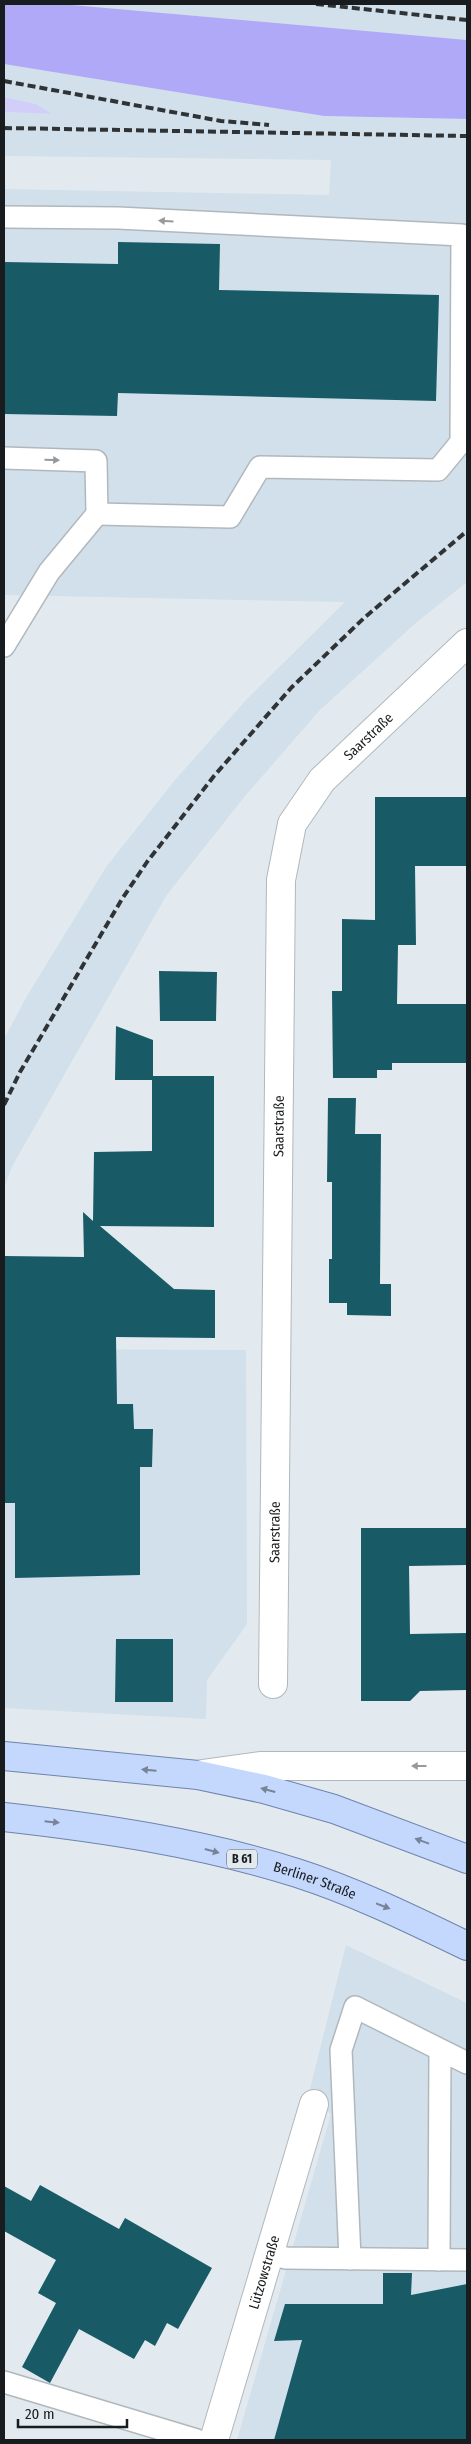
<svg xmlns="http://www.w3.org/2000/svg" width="471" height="2444" font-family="'Fira Sans Condensed',sans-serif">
<rect width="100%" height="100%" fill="#e2eaef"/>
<g fill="#d1e0ea">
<path d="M 61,4 L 467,4 L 467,40 Z"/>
<path d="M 4,64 L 324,116 L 467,119 L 467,582 L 417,622 L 320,710 L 245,796 L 166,896 L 13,1165 L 4,1187 L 4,1039 L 27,996 L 106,867 L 175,780 L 246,700 L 345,602 L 4,595 L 4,189 L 329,195 L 331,160 L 4,156 L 4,112 L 51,114 L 36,104 L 4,97 Z"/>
<path d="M 4,1349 L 246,1350 L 247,1624 L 207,1680 L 206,1719 L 4,1708 Z"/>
<path d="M 346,1945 L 467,2003 L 467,2440 L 237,2440 L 331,2114 L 308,2097 Z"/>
</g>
<path fill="#d1cef9" d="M 4,97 L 36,104 L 52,114 L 4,112 Z"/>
<path fill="#b0a9f8" d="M 4,4 L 61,4 L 467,40 L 467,119 L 324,116 L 4,64 Z"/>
<g fill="#195a67">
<path d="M 118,242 L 220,244 L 219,290 L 439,295 L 436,401 L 118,393 L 117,416 L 4,414 L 4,262 L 118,264 Z"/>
<path d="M 375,797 L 467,797 L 467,866 L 415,866 L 416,945 L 398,945 L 397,1004 L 467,1004 L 467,1063 L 392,1063 L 392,1070 L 377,1070 L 377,1078 L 333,1078 L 332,991 L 342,991 L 342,919 L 375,920 Z"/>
<path d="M 159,971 L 217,972 L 216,1021 L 160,1021 Z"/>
<path d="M 116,1026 L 153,1040 L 153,1076 L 214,1076 L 214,1227 L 100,1226 L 174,1289 L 215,1290 L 215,1338 L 116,1337 L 117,1404 L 133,1404 L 134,1429 L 153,1429 L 152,1467 L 140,1467 L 140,1575 L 15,1578 L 15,1503 L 4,1503 L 4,1256 L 84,1257 L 83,1212 L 93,1221 L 94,1152 L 152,1151 L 152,1080 L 115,1080 Z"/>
<path d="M 328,1098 L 356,1098 L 355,1134 L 381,1134 L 380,1284 L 391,1284 L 391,1316 L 347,1315 L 347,1303 L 329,1303 L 329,1259 L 332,1259 L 332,1182 L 327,1182 Z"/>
<path d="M 361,1528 L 467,1528 L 467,1565 L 409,1566 L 410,1634 L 467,1633 L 467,1690 L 420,1691 L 410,1701 L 361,1701 Z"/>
<path d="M 116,1639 L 173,1639 L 173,1702 L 115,1702 Z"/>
<path d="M 40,2185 L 119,2229 L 125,2218 L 212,2268 L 178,2329 L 167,2323 L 155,2346 L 145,2340 L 134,2359 L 79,2329 L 50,2383 L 22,2367 L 56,2303 L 38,2293 L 56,2260 L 4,2231 L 4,2186 L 31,2201 Z"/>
<path d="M 383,2273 L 412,2273 L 411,2295 L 467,2284 L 467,2440 L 274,2440 L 302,2340 L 274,2341 L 285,2304 L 383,2304 Z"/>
</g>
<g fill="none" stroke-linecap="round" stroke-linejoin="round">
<g stroke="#b1b8bd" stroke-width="24">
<g id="service">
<path d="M 4,217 L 118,218 L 462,235 L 461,442 L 438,470 L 260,467 L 230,517 L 97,514"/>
<path d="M 4,458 L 96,461 L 97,514 L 49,572 L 4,646"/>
<path d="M 269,2254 L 286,2258 L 467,2260"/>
<path d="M 350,2259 L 341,2050 L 355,2007 L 467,2063"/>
<path d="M 439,2260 L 440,2050"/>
<path d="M 4,2382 L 197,2440"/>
</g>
</g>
<g stroke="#b1b8bd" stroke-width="30">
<g id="minor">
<path id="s1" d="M 273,1684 L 281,880 L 292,824 L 322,780 L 467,643"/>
<path id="s2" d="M 214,2440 L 314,2104"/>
</g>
</g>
<g stroke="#b1b8bd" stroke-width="30">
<path id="tertiary" d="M 202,1774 L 260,1766 L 467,1766"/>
</g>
<g stroke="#6e84ad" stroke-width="30">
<g id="primary">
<path d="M 4,1756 L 198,1775 L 264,1789 L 334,1809 L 467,1859"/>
<path id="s3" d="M 4,1817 C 102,1828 203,1843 297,1873 C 356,1892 411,1919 467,1946"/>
</g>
</g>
<use href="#service" stroke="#fff" stroke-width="21"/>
<use href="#minor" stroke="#fff" stroke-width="28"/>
<use href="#tertiary" stroke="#fff" stroke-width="28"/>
<use href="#primary" stroke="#c4d7fc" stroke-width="28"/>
<g stroke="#303336" stroke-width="4" stroke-dasharray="8 4" stroke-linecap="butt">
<path d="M 316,4 L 467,20"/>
<path d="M 4,81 L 221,121 L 269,125"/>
<path d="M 4,128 L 467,136"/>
<path d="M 4,1105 L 20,1072 L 122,899 L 147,862 L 214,776 L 291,688 L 364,618 L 467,531"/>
</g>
</g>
<defs><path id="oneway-solid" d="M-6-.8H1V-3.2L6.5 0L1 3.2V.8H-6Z" transform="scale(1.25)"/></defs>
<g fill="#98999a">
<use href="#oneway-solid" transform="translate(166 221) rotate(-177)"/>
<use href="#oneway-solid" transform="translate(52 460) rotate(2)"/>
<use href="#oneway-solid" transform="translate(419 1766) rotate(180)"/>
</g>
<g fill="#778398">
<use href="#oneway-solid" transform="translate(149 1770) rotate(-175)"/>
<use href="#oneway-solid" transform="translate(268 1790) rotate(-165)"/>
<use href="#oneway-solid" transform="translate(52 1822) rotate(6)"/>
<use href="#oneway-solid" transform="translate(422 1841) rotate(-160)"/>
<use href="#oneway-solid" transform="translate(212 1851) rotate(15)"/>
<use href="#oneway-solid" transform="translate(383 1906) rotate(21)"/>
</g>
<g text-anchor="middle" stroke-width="5" stroke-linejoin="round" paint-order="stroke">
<rect fill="#e2eaef" stroke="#555a5d" stroke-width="1" x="227" y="1849.5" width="30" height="19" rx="4"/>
<g font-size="12" font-weight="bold" fill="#191c1e">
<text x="242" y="1863">B 61</text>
</g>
<g font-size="14" fill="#191c1e" stroke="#e2eaef">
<text dy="5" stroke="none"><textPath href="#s1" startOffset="978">Saarstraße</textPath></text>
<text dy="5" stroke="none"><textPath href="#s1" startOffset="558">Saarstraße</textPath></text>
<text dy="5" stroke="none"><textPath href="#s1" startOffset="152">Saarstraße</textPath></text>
<text dy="5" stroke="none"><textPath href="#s3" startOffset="318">Berliner Straße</textPath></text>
<text dy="5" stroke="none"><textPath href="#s2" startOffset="175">Lützowstraße</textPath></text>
</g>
</g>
<rect width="471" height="2444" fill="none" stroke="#191c1e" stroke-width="10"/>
<path d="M18 2419v8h109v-8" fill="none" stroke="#191c1e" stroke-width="2.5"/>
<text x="25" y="2419" font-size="15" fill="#191c1e" stroke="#e2eaef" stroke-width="4" paint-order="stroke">20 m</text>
</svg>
